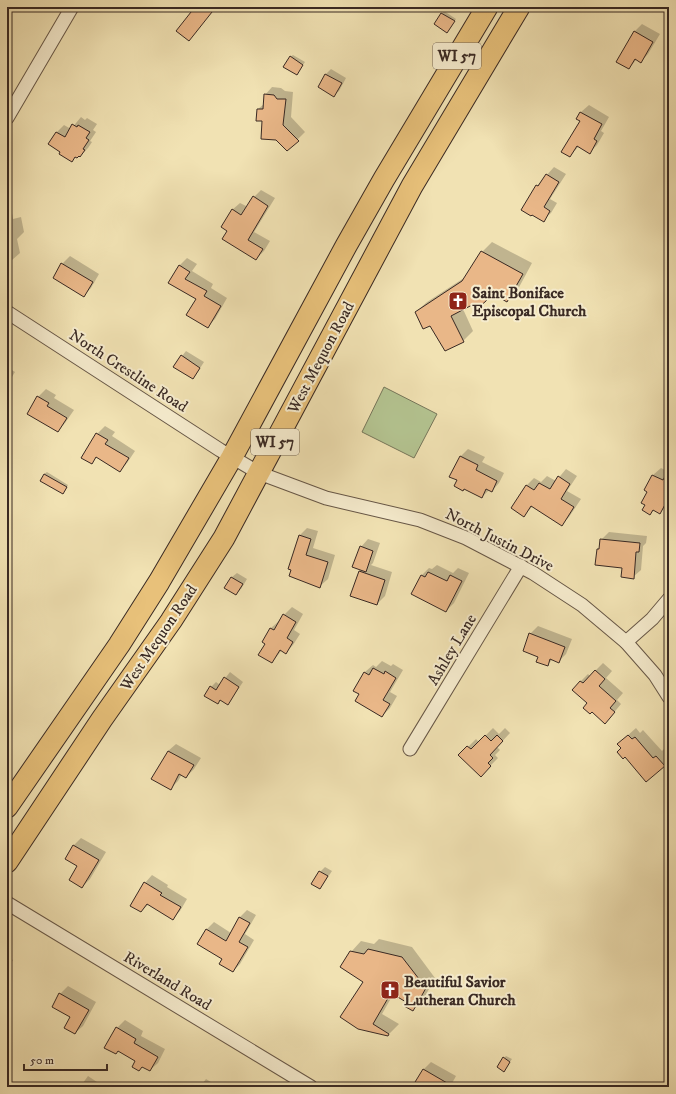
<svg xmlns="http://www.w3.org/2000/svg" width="676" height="1094" font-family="'IM FELL DW Pica',serif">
<rect width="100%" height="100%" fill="#f1e2b3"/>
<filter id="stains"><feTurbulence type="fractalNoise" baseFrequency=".005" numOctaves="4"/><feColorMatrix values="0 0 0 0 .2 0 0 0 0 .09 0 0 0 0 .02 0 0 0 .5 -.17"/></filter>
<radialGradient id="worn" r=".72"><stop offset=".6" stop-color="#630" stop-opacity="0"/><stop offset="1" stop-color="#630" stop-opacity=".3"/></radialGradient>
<path fill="#b4c491" stroke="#76765a" d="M 384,387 L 437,414 L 414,458 L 362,432 Z"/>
<g fill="#0003">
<path d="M 444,11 L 456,19 L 449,29 L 435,24 Z"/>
<path d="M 642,24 L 660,34 L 648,54 L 641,61 L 637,59 L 629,68 L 635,31 Z"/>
<path d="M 293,55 L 305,62 L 297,74 L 290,57 Z"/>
<path d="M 331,69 L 346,78 L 339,91 L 334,95 L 319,87 L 326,74 Z"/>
<path d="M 272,87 L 281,88 L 285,91 L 293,92 L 291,117 L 305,132 L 287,150 L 263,120 L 258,109 L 264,104 L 265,95 Z"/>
<path d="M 589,105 L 609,117 L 601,131 L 604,133 L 597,145 L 590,152 L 579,146 L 570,156 L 581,121 L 577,119 L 581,112 Z"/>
<path d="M 81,117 L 85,120 L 87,118 L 97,124 L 93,130 L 96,132 L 90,141 L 92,142 L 88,148 L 80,156 L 76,156 L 72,161 L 62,152 L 57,132 L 64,125 L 71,129 Z"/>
<path d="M 554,167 L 566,174 L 550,199 L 557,203 L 551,213 L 543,220 L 537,186 Z"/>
<path d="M 261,190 L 275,198 L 254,232 L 270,241 L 264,251 L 256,259 L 228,230 L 232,210 L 240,203 L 248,207 L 254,197 Z"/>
<path d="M 11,207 L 13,219 L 21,217 L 24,232 L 17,239 L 20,253 L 12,260 L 7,261 L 7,208 Z"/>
<path d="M 492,242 L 532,263 L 517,291 L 507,301 L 493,292 L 485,300 L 475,303 L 463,309 L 473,331 L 463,341 L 431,325 L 416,312 L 427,302 L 467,276 L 482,252 Z"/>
<path d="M 70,256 L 99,274 L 91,288 L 84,295 L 62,264 Z"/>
<path d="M 187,258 L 197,264 L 192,271 L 213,284 L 211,288 L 227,298 L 215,319 L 207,327 L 197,299 L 169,283 L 179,266 Z"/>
<path d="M 186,351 L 204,362 L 197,373 L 193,378 L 182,356 Z"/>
<path d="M 7,367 L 15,372 L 7,385 Z"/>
<path d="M 46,389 L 56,395 L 54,398 L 74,410 L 65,423 L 58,431 L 28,413 L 38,397 Z"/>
<path d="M 105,426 L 115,432 L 112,436 L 135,451 L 127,463 L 120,471 L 97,457 L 91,463 L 97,434 Z"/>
<path d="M 468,449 L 485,457 L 482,462 L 504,473 L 499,483 L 492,491 L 489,490 L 482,497 L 458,480 L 460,457 Z"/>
<path d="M 661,468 L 669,472 L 669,502 L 660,513 L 654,510 L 650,514 L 646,504 L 649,492 L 645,490 L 653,475 Z"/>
<path d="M 566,469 L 577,476 L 567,491 L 581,499 L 569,517 L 562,524 L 533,506 L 524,515 L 512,508 L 527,485 L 534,478 L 541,482 L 547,476 L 556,481 Z"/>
<path d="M 47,472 L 68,485 L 65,491 L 44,474 Z"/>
<path d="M 307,528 L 318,531 L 313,548 L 335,555 L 328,579 L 320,586 L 289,569 L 300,535 Z"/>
<path d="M 609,532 L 647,536 L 646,543 L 643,546 L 641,570 L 633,577 L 623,567 L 597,565 L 598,549 L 600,547 L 601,540 Z"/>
<path d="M 368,539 L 380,543 L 373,563 L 371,565 L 392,572 L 385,596 L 377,604 L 359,571 L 362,569 L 361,547 Z"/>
<path d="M 437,565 L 453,573 L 458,568 L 469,573 L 454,603 L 446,611 L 421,576 L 429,568 L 432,569 Z"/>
<path d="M 237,573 L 247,579 L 241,589 L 236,594 L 226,588 L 232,577 Z"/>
<path d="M 292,607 L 303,614 L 294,630 L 300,634 L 293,645 L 286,652 L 282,650 L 272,662 L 266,644 L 263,642 L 271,628 L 279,621 L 280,622 L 284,615 Z"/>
<path d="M 538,626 L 572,639 L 566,654 L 559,661 L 553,659 L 547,665 L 540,656 L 530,634 Z"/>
<path d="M 382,661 L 391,666 L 393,664 L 403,670 L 390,692 L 397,696 L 390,708 L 382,716 L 361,694 L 355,690 L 365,672 L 373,665 L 376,667 Z"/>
<path d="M 603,663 L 612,671 L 606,678 L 623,693 L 617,700 L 621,704 L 612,715 L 589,703 L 580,682 L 588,674 L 590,676 Z"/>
<path d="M 230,672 L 243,682 L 232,698 L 228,703 L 221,699 L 217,703 L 211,687 L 216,682 L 220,685 Z"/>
<path d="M 493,728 L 499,734 L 505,728 L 510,733 L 497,747 L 500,750 L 495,755 L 498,758 L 481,775 L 460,755 L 476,739 L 479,742 Z"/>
<path d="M 636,728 L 640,733 L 643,730 L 662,751 L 664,749 L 669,755 L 669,760 L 664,765 L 622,748 L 618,744 Z"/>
<path d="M 176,744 L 201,758 L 194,769 L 186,777 L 182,774 L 178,781 L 170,789 L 153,778 L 168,751 Z"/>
<path d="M 81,838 L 106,852 L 90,879 L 82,887 L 79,866 L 66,858 L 74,845 Z"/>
<path d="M 325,867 L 332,871 L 324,883 L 320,888 L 313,884 L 320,872 Z"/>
<path d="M 152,875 L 168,885 L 167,887 L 187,899 L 180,911 L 173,918 L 149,904 L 141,911 L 145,883 Z"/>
<path d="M 247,910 L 256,915 L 245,934 L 254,940 L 240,964 L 233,971 L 224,959 L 198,943 L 207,929 L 214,922 L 231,933 L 240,917 Z"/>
<path d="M 379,939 L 412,947 L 435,978 L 423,1000 L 412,1010 L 408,1001 L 394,993 L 382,1014 L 399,1024 L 388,1035 L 359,1028 L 364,981 L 351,952 L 361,941 L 374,944 Z"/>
<path d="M 7,957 L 13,960 L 7,970 Z"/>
<path d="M 7,976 L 11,978 L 7,985 Z"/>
<path d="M 68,986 L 96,1002 L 83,1026 L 75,1033 L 71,1016 L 60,994 Z"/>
<path d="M 125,1020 L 143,1031 L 141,1036 L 165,1049 L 158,1063 L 150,1070 L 143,1066 L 139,1070 L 137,1061 L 119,1050 L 116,1053 L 117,1028 Z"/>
<path d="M 506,1056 L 512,1059 L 506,1068 L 504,1058 Z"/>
<path d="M 431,1062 L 456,1076 L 450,1087 L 414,1087 L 424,1069 Z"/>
<path d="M 88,1076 L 97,1082 L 94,1087 L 80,1087 Z"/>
<path d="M 206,1079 L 214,1084 L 216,1082 L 222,1086 L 200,1087 Z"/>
</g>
<g fill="#e9b788" stroke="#392923">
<path d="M 195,7 L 216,7 L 189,41 L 176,31 Z"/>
<path d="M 441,13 L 455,21 L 447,33 L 434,24 Z"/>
<path d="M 634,31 L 653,42 L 641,63 L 635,59 L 629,69 L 616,62 Z"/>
<path d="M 290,56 L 303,65 L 297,75 L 283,67 Z"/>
<path d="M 325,74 L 342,83 L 334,97 L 318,87 Z"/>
<path d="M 264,94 L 274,95 L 277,99 L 286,99 L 283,125 L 299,141 L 287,151 L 276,140 L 261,139 L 262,121 L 256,121 L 257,109 L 263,109 Z"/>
<path d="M 580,112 L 602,124 L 594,139 L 597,141 L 590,154 L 577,146 L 570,157 L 561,152 L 580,121 L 576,119 Z"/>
<path d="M 72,124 L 77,127 L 78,125 L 90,132 L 86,138 L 89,140 L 83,149 L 85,150 L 80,157 L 79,156 L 77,158 L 75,157 L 72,162 L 59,154 L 60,152 L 48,144 L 56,132 L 65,137 Z"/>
<path d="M 546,174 L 559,182 L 544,207 L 550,211 L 544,222 L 532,215 L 531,216 L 521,210 L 536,185 L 538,186 Z"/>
<path d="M 253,196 L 268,206 L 248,240 L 263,249 L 256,260 L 222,239 L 227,231 L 221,227 L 232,209 L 241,215 Z"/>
<path d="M 481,251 L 523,274 L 507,302 L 491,293 L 486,301 L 478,308 L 474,304 L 451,316 L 464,342 L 445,351 L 430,326 L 423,329 L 415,312 L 462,281 Z"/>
<path d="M 61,263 L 93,282 L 84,297 L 53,278 Z"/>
<path d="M 179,265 L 190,272 L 185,279 L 207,291 L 204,296 L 221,306 L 208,328 L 186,315 L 196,299 L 168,283 Z"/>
<path d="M 181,355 L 200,368 L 193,379 L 173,367 Z"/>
<path d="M 37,396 L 49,403 L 47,406 L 67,418 L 58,432 L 27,414 Z"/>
<path d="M 96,433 L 108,440 L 105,444 L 129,458 L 120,472 L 96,457 L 92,464 L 81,458 Z"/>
<path d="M 460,456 L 478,465 L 476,470 L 497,481 L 492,492 L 486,489 L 482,498 L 464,489 L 463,491 L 454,486 L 457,480 L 449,477 Z"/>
<path d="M 669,469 L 669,497 L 660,514 L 653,510 L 650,515 L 642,510 L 645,505 L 641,503 L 647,492 L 644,490 L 652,475 L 663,480 Z"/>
<path d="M 44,474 L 67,487 L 63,494 L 40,481 Z"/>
<path d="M 558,476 L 570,484 L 561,499 L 574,507 L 562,526 L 531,506 L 524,517 L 511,508 L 526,485 L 534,490 L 539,483 L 550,489 Z"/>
<path d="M 299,535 L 311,539 L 306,555 L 328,562 L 320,588 L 289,576 L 291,570 L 288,569 Z"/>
<path d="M 600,539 L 640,543 L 639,552 L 636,552 L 634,579 L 621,577 L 622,568 L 595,565 L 597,549 L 599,549 Z"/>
<path d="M 360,546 L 373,551 L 366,572 L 352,567 Z"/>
<path d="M 359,571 L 385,580 L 377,605 L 350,596 Z"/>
<path d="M 428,572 L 447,581 L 450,575 L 462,581 L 446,612 L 411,594 L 421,575 L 425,577 Z"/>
<path d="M 231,577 L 243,584 L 236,595 L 224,588 Z"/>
<path d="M 283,614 L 296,622 L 287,638 L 293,642 L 286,654 L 280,650 L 272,663 L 258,655 L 265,644 L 262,642 L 270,628 L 274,630 Z"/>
<path d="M 529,633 L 565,647 L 559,663 L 550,659 L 548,666 L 536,662 L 538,657 L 523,651 Z"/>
<path d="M 373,668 L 384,674 L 385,671 L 396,678 L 383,700 L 390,704 L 382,717 L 355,701 L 359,694 L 353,691 L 364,672 L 369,675 Z"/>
<path d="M 595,670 L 605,679 L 599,686 L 616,701 L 610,708 L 615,712 L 605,724 L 592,712 L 590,714 L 583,708 L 587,703 L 572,690 L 580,681 L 583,683 Z"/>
<path d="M 224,677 L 239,687 L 228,705 L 220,700 L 218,704 L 204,696 L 210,686 L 216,690 Z"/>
<path d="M 485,735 L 491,741 L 497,735 L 503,741 L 490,755 L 493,758 L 488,763 L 491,766 L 481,777 L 458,755 L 467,746 L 471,749 Z"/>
<path d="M 628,735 L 632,739 L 635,737 L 653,758 L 656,756 L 665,766 L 646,782 L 625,757 L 623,759 L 617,752 L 621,748 L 617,744 Z"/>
<path d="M 168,751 L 194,765 L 186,778 L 179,774 L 171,790 L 151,779 Z"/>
<path d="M 73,845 L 99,860 L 82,888 L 69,880 L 77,866 L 65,859 Z"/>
<path d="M 319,871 L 328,876 L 320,889 L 311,884 Z"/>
<path d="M 144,882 L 162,893 L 160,895 L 181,907 L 173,920 L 147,904 L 141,912 L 130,906 Z"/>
<path d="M 239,917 L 250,923 L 239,942 L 248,947 L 233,972 L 219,964 L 222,959 L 197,944 L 206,929 L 226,941 Z"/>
<path d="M 368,949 L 402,957 L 426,988 L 413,1011 L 404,1006 L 406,1002 L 391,993 L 373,1024 L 389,1034 L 388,1036 L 358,1029 L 340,1017 L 363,982 L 340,967 L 350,951 L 364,954 Z"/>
<path d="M 59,993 L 89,1010 L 75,1034 L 64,1028 L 70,1017 L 52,1007 Z"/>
<path d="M 116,1027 L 136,1039 L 134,1043 L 158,1057 L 150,1071 L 142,1067 L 139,1071 L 132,1067 L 135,1061 L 118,1051 L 116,1054 L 104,1048 Z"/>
<path d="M 503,1057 L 510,1062 L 504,1072 L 497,1067 Z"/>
<path d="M 423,1069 L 454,1087 L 412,1087 Z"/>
</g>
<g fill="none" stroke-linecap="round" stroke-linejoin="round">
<g stroke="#675747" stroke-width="15">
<g id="minor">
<path d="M 7,118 L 72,7"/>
<path d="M 7,312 L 220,450 L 259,473 L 326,498 L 420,520 L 466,538 L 533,573 L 582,605 L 626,642 L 655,675 L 669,697"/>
<path d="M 626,642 L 652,619 L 669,599"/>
<path d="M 410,749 L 521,566"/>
<path d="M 7,903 L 311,1087"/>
</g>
</g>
<g stroke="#392923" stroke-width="23">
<g id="primary">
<path d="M 7,807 L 119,645 L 159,582 L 232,457 L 346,246 L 384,179 L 487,7"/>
<path d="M 7,862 L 102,719 L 171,621 L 224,538 L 412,186 L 519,7"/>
</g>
</g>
<use href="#minor" stroke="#f6ecce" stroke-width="13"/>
<use href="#primary" stroke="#e8c17a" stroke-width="21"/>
</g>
<defs>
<g id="church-square" transform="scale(1)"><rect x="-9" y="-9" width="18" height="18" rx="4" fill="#8f2418" stroke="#f6ecce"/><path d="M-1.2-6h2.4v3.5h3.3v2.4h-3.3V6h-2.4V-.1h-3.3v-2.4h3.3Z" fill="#fff"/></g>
</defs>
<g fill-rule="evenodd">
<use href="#church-square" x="458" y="301"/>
<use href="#church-square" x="390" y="990"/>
</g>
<g text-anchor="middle" stroke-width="4" stroke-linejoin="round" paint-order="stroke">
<g fill="#f6ecce" stroke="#726456" stroke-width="1">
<rect x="433" y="43" width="48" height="26" rx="3"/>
<rect x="251" y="429" width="48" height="26" rx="3"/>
</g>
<g font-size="15" font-weight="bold" fill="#392923">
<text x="457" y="61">WI 57</text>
<text x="275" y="447">WI 57</text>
</g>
<g font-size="16" font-weight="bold" fill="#392923" stroke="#f6ecce" text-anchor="start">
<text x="472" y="298">Saint Boniface<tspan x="472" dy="18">Episcopal Church</tspan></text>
<text x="404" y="987">Beautiful Savior<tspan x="404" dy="18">Lutheran Church</tspan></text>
</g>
<g font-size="16" fill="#392923" stroke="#f6ecce">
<text transform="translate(320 357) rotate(-62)" y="6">West Mequon Road</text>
<text transform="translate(129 370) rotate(33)" y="6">North Crestline Road</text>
<text transform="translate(500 539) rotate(27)" y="6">North Justin Drive</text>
<text transform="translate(158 637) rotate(-56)" y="6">West Mequon Road</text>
<text transform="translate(451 649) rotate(-59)" y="6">Ashley Lane</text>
<text transform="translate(168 980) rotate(31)" y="6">Riverland Road</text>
</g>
</g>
<rect width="676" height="1094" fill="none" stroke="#f1e2b3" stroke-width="24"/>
<rect x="8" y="8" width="660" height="1078" fill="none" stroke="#392923" stroke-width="2"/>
<rect x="12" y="12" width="652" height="1070" fill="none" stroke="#392923"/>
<path d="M24 1064v6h83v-6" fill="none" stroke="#392923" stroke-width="2"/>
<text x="30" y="1064" font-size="12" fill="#392923" stroke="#f6ecce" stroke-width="3" paint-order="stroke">50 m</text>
<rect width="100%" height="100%" filter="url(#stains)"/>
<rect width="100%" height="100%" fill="url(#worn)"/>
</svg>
